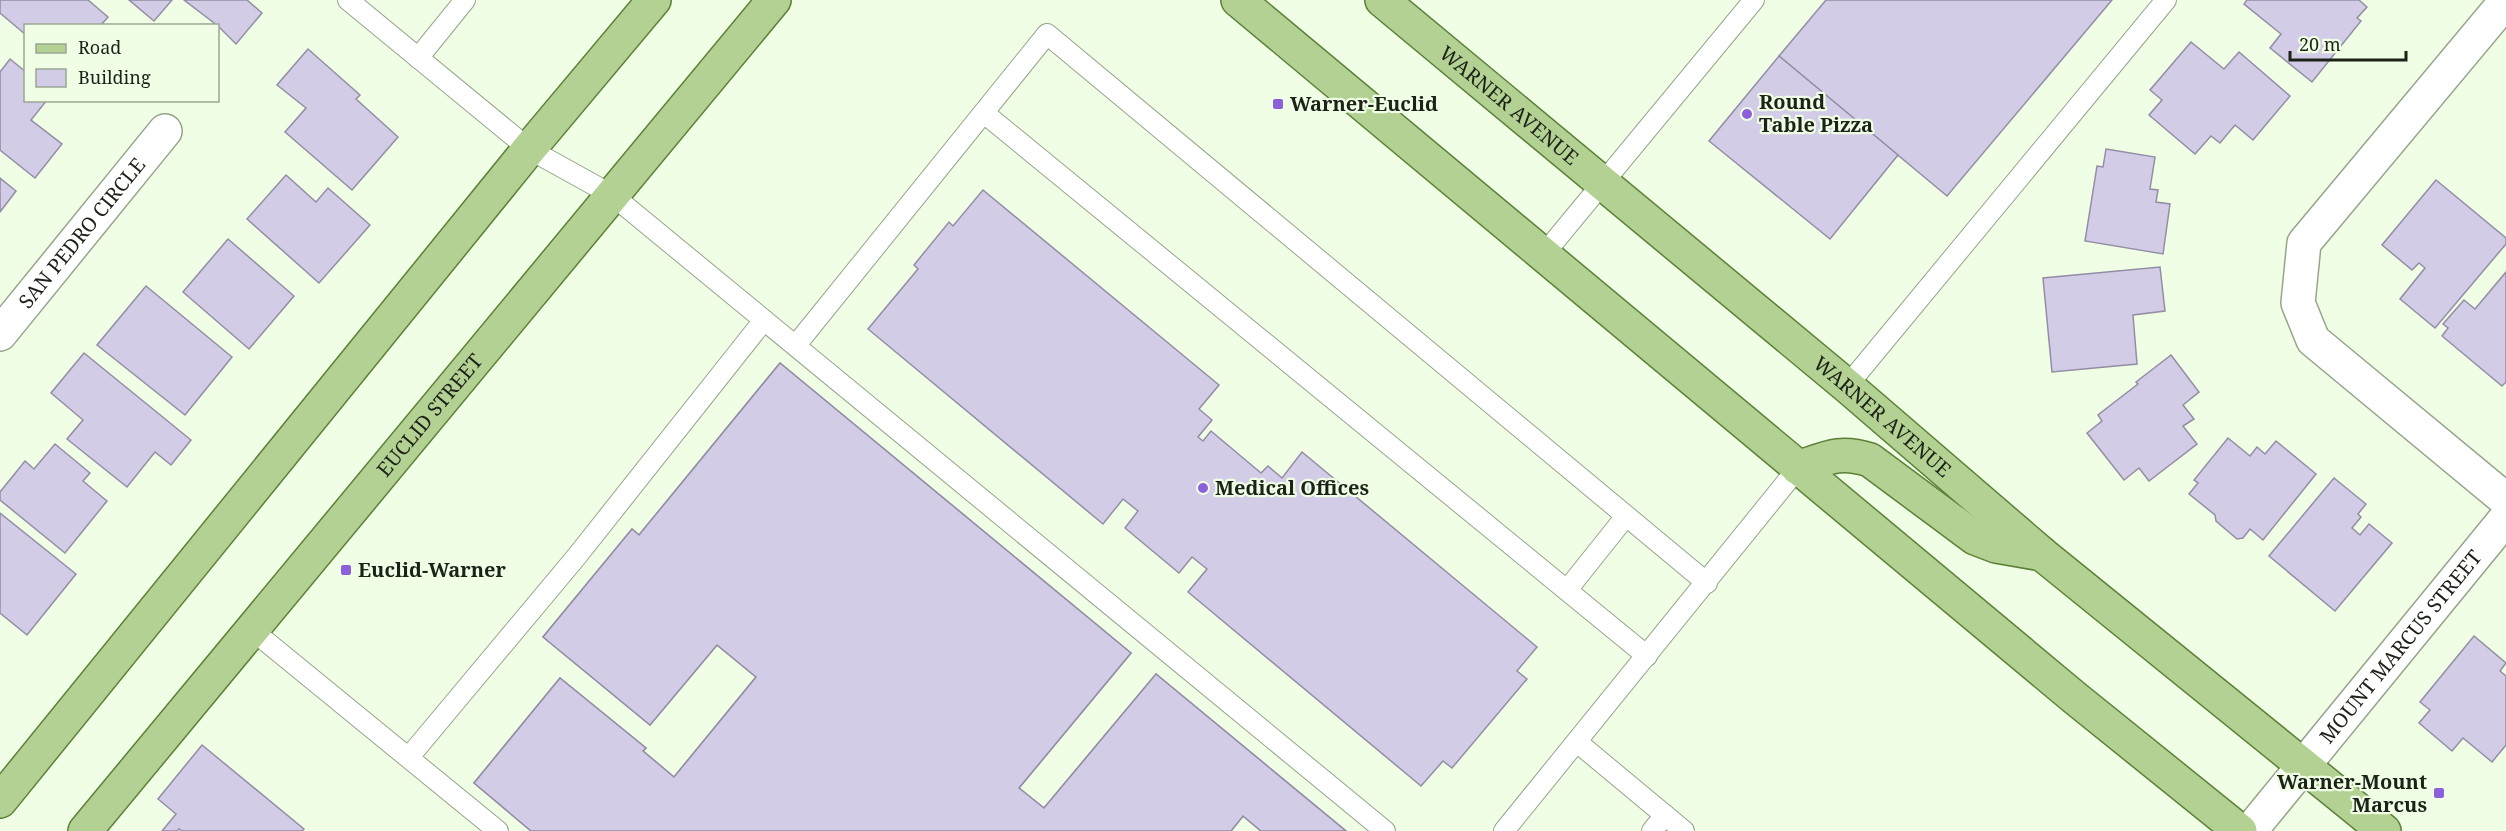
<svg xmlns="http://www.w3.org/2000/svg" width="2506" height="831" font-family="'Noto Serif',serif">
<rect width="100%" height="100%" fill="#effee4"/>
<g fill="#d3cce6" stroke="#938da5" stroke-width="1.5">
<path d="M 0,0 L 88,0 L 108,17 L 100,26 L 26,26 L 26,35 L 0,13 Z"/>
<path d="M 129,0 L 172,0 L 154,21 Z"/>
<path d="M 184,0 L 247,0 L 262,13 L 236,44 L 218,26 Z"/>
<path d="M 1826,0 L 2112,0 L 1947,196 L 1779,56 Z"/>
<path d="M 2247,0 L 2359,0 L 2367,7 L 2357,18 L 2361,21 L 2312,82 L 2270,48 L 2281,34 L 2244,4 Z"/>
<path d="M 2191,42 L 2224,69 L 2239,52 L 2290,96 L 2253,140 L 2235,125 L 2220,143 L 2211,136 L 2195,154 L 2149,115 L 2162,100 L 2150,90 Z"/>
<path d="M 308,49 L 360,95 L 356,99 L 398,137 L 352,190 L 285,132 L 306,108 L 277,85 Z"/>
<path d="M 1779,56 L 1898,155 L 1830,239 L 1709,141 Z"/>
<path d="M 10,59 L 26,72 L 26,100 L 47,100 L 31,120 L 62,144 L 35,178 L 0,150 L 0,72 Z"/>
<path d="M 2106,149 L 2155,157 L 2150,189 L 2158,190 L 2156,202 L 2170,204 L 2163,254 L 2085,241 L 2097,166 L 2103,167 Z"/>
<path d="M 286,175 L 316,202 L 328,188 L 370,225 L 319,283 L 247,219 Z"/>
<path d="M 0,178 L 16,191 L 0,212 Z"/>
<path d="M 2436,180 L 2506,238 L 2506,244 L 2435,328 L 2400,299 L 2425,268 L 2419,263 L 2412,270 L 2382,245 Z"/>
<path d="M 983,190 L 1219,385 L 1199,409 L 1212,420 L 1198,437 L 1203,441 L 1211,431 L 1261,473 L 1268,466 L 1282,478 L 1302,452 L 1537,647 L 1517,671 L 1527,679 L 1452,768 L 1443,761 L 1421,786 L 1188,592 L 1207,569 L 1192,557 L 1179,573 L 1125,528 L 1138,511 L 1123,499 L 1103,524 L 868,329 L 918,269 L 914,265 L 949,222 L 953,226 Z"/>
<path d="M 228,239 L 294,296 L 249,349 L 183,292 Z"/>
<path d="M 2160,267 L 2165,311 L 2133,315 L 2137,364 L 2052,372 L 2043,278 Z"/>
<path d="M 2506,272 L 2506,382 L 2502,386 L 2442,336 L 2448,328 L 2443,324 L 2464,300 L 2475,309 Z"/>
<path d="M 146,286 L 232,357 L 185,415 L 97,345 Z"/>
<path d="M 84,353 L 191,440 L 171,465 L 155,452 L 127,487 L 67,439 L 83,420 L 51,393 Z"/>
<path d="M 2171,355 L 2199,392 L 2183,405 L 2194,419 L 2183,426 L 2197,444 L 2149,481 L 2139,468 L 2124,480 L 2087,433 L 2102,421 L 2098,415 L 2138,384 L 2136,382 Z"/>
<path d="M 780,363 L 1131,653 L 1019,788 L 1044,808 L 1156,674 L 1346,831 L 1261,831 L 1243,816 L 1231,831 L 531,831 L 474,783 L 560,678 L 646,748 L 643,751 L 674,777 L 756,677 L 717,645 L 650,725 L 543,637 L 632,529 L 639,535 Z"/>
<path d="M 780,363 L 1131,653 L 1019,788 L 1044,808 L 1156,674 L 1346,831 L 1261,831 L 1243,816 L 1231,831 L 531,831 L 474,783 L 560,678 L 646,748 L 643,751 L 674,777 L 756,677 L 717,645 L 650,725 L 543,637 L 632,529 L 639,535 Z"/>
<path d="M 2228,438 L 2250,456 L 2257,447 L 2265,454 L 2276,441 L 2316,474 L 2263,540 L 2250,529 L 2243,538 L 2237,539 L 2216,521 L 2215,515 L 2189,494 L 2198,483 L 2194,480 Z"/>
<path d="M 55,444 L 90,473 L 83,481 L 107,501 L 65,553 L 0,500 L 0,492 L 25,461 L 34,469 Z"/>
<path d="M 2334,478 L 2366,504 L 2358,514 L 2361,517 L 2352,528 L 2360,535 L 2369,524 L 2392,543 L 2335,611 L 2269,556 Z"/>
<path d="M 0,513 L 76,574 L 27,635 L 0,613 Z"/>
<path d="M 2474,636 L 2506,663 L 2500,671 L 2506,676 L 2506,745 L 2492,762 L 2463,738 L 2452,751 L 2419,723 L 2430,710 L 2420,702 Z"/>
<path d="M 202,745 L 304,829 L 302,831 L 182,831 L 179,829 L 177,831 L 162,831 L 176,814 L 158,799 Z"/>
</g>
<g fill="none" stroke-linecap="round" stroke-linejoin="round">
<g stroke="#97a48d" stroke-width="22">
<g id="lane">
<path d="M 348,0 L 529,149 L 612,195 L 1385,831"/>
<path d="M 418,58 L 465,0"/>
<path d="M 984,113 L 1647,656"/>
<path d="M 1544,254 L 1754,0"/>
<path d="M 796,345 L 1047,34 L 1707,583"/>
<path d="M 1847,386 L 2166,0"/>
<path d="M 1567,590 L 1626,516"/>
<path d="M 252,630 L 498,831"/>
<path d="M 1577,742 L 1684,831"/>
<path d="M 409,757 L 577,556 L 764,320"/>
<path d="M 1504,831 L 1798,468"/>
<path d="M 1652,831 L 1665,815"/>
</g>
</g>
<g stroke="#97a48d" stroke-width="36">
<g id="street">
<path d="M 2506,1 L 2304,243 L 2298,303 L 2313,340 L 2506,500"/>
<path id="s1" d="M 0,334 L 165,131"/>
<path id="s2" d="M 2250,831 L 2506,518"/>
</g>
</g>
<g stroke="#5d8038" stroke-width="36">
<g id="primary">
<path d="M 1238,0 L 2075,698 L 2240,831"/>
<path id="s3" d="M 1382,0 L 1847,386 L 2042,554 L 2384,831"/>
<path d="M 1798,468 C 1827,458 1839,450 1870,460 L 1975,538 L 1996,546 L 2042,554"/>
<path d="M 0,801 L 529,149 L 654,0"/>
<path id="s4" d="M 85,831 L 774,0"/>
</g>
</g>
<use href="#lane" stroke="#fff" stroke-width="20"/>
<use href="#street" stroke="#fff" stroke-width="33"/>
<use href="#primary" stroke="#b2d192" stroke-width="33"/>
</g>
<g fill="#8c60da" stroke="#effee4" stroke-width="2">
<rect x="1272" y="98" width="12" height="12" rx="3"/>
<circle cx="1747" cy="114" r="6"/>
<circle cx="1203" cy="488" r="6"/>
<rect x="340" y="564" width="12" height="12" rx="3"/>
<rect x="2433" y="787" width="12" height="12" rx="3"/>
</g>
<g text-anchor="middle" stroke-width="4.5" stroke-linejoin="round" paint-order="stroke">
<g font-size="20" font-weight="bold" fill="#1d2219" stroke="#effee4" text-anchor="start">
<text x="1759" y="109">Round<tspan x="1759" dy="23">Table Pizza</tspan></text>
<text x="1290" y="111">Warner-Euclid</text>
<text x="1215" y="495">Medical Offices</text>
<text x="358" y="577">Euclid-Warner</text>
<text x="2427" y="789" text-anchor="end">Warner-Mount<tspan x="2427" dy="23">Marcus</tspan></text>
</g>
<g font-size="20" fill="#1d2219" stroke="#effee4">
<text dy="7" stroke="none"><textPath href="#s3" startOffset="165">WARNER AVENUE</textPath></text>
<text dy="7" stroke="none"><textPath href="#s1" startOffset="130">SAN PEDRO CIRCLE</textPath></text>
<text dy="7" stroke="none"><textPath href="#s4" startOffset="540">EUCLID STREET</textPath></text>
<text dy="7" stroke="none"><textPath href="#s3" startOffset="651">WARNER AVENUE</textPath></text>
<text dy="7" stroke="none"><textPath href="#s2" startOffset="238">MOUNT MARCUS STREET</textPath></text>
</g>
</g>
<rect x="24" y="24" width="195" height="78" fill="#effee4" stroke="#9ba693" stroke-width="1.5"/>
<rect x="36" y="44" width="30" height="9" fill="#b2d192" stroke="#9ba693" stroke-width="1.5"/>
<text x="78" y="54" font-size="18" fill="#1d2219">Road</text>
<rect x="36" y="69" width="30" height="18" fill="#d3cce6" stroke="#9ba693" stroke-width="1.5"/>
<text x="78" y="84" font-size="18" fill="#1d2219">Building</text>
<path d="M2290 51v9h116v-9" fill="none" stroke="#1d2219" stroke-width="3"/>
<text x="2299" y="51" font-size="18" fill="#1d2219" stroke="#effee4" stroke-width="4.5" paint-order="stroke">20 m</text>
</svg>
